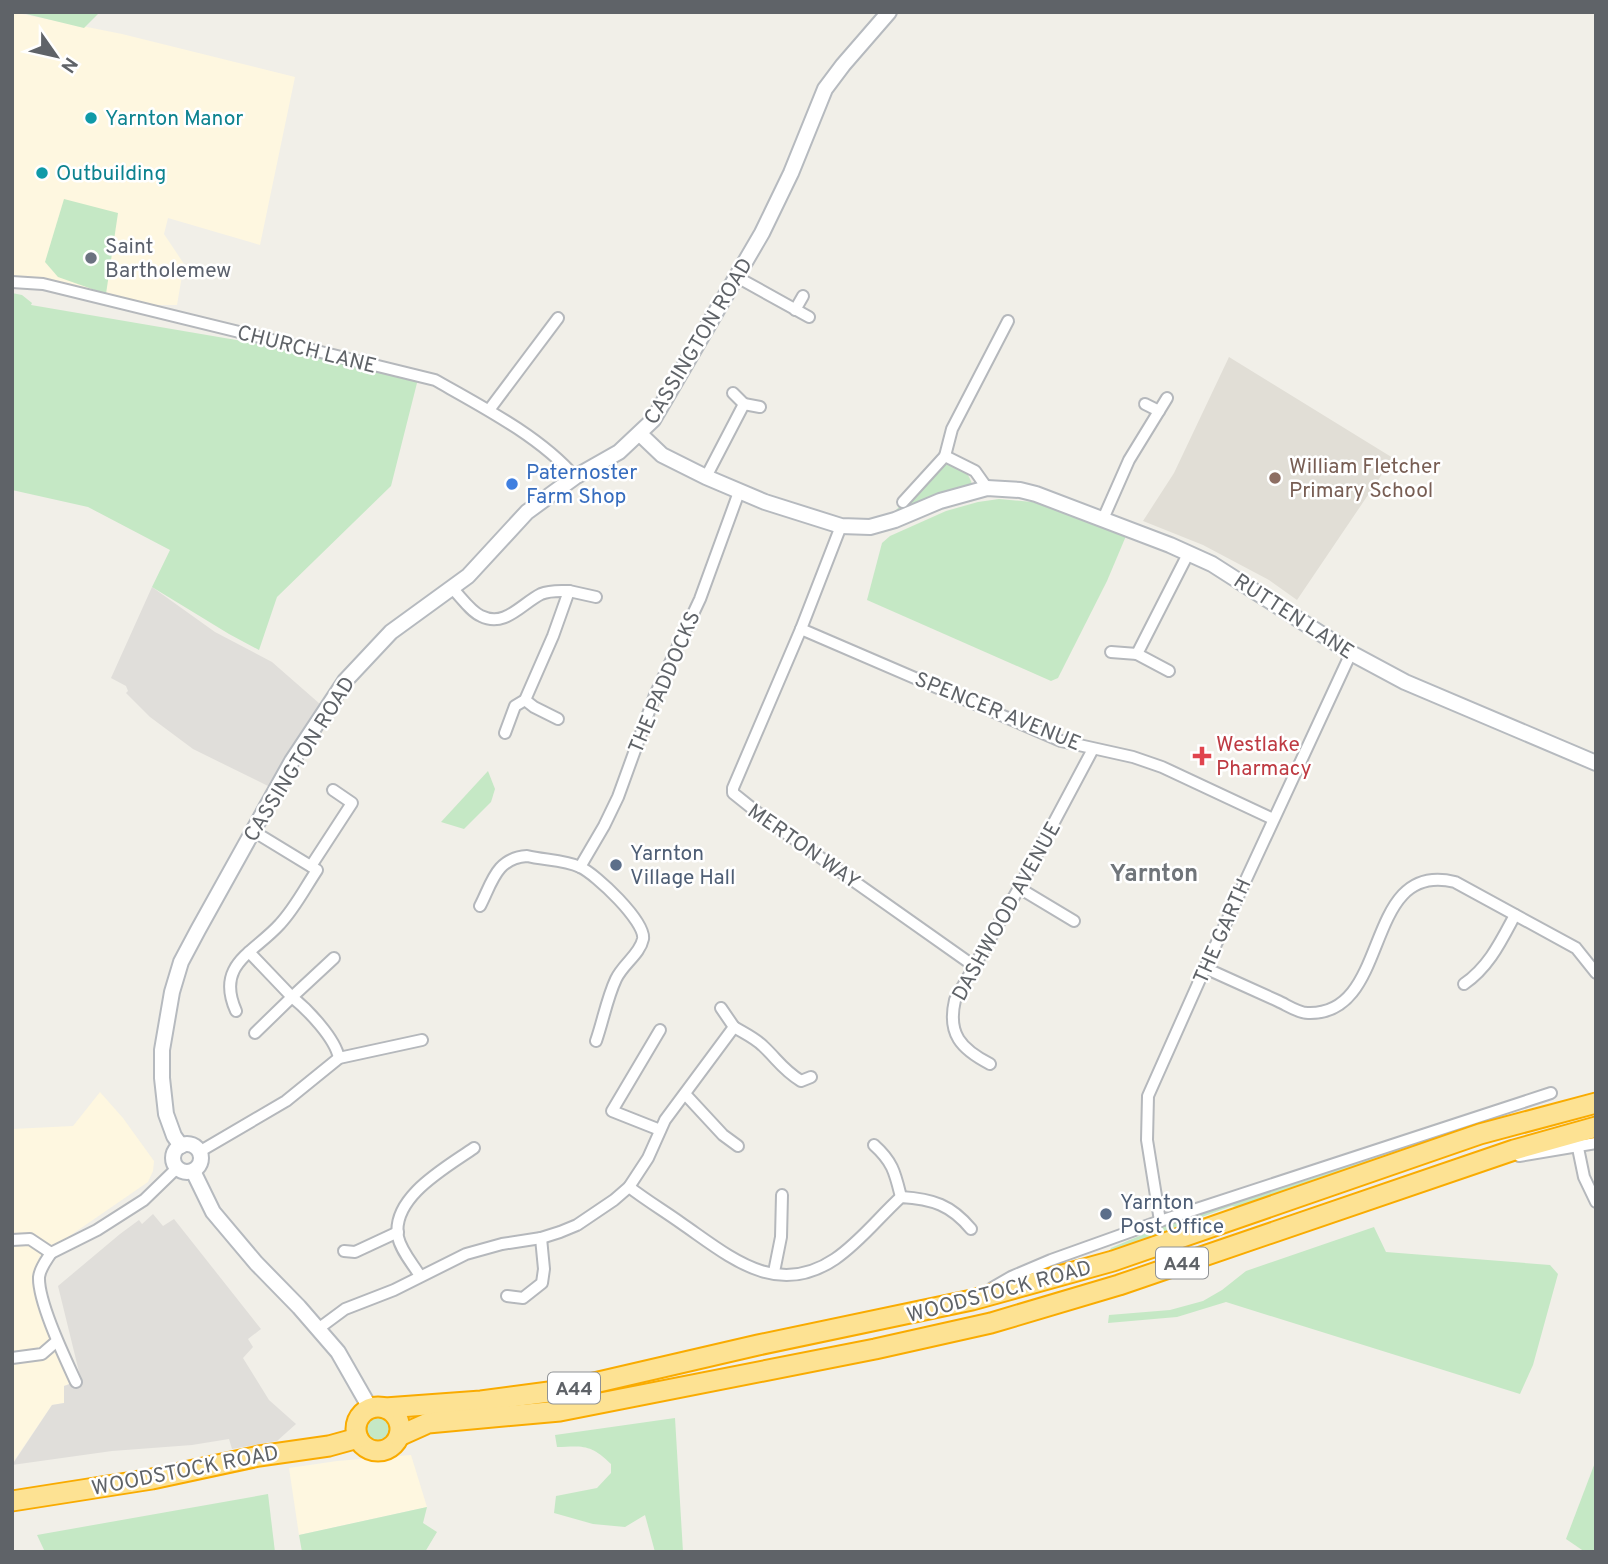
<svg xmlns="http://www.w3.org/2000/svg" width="1608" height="1564" font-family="Overpass,sans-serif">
<rect width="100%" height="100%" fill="#f1efe8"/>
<g fill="#fef7e0">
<path d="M 12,12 L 122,34 L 295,77 L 260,245 L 168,218 L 164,234 L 184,264 L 177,305 L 129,305 L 12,282 Z"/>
<path d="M 100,1092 L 123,1118 L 154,1161 L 153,1171 L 148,1182 L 39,1257 L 34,1279 L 47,1328 L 69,1384 L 64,1386 L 64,1403 L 52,1405 L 12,1464 L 12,1129 L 73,1126 Z"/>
<path d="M 411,1455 L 427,1507 L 299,1535 L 289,1468 L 337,1461 Z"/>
</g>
<g fill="#e0deda">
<path d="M 152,587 L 215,632 L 272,662 L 320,704 L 270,787 L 193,749 L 150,717 L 126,693 L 128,691 L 126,686 L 111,678 Z"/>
<path d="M 153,1214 L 163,1226 L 174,1219 L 261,1329 L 248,1339 L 253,1347 L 243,1358 L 269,1400 L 296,1424 L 277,1441 L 232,1449 L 229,1439 L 192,1445 L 112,1451 L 12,1465 L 52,1405 L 64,1403 L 64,1386 L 81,1380 L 58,1286 L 120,1234 L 139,1220 L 142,1224 Z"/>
</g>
<path fill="#e1ded6" d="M 1229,357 L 1393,458 L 1297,600 L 1269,580 L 1203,545 L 1143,521 L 1174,473 Z"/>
<g fill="#c5e8c5">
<path d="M 18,12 L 100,12 L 84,28 Z"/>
<path d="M 64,199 L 118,213 L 106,294 L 58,277 L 45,262 Z"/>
<path d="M 12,293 L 22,295 L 32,303 L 31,305 L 248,342 L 418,379 L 391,486 L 277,597 L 259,650 L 229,634 L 152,587 L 170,550 L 88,507 L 12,490 Z"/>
<path d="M 945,464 C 960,467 967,469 972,484 L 893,513 L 935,471 Z"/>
<path d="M 999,499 L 1033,502 L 1126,536 L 1107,581 L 1058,678 L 1051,681 L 867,600 L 882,543 L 890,536 L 946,511 L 978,502 Z"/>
<path d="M 488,771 L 495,789 L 491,802 L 464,829 L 441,822 Z"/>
<path d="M 1510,1115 L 1511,1122 L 1247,1209 L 1232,1206 L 1188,1222 L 1164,1237 L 1108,1253 L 1111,1248 C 1231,1196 1357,1162 1481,1122 L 1494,1116 Z"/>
<path d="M 1374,1227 L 1386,1252 L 1550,1265 L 1558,1274 L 1533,1365 L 1520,1394 L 1226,1302 L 1177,1317 L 1108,1323 L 1109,1315 L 1170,1310 L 1203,1301 L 1222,1290 L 1246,1271 Z"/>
<circle cx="376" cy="1428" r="14"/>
<path d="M 675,1418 L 683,1552 L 655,1552 L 645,1515 L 625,1527 L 593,1524 L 554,1513 L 556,1496 L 597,1488 L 611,1473 L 611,1464 C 591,1444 583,1446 557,1447 L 555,1435 Z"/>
<path d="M 1596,1460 L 1596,1552 L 1585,1552 L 1566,1539 Z"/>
<path d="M 268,1494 L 275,1552 L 45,1552 L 37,1535 Z"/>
<path d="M 427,1507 L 423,1523 L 437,1532 L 425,1552 L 302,1552 L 299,1535 Z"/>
</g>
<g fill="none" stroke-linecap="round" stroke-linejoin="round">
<g stroke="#b5b8bc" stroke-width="14">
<g id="street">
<path d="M 735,276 L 809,317"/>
<path d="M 12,282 L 43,284 L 435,380 C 481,406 541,437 575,477"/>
<path d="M 795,310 L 803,296"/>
<path d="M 744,404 L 760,407"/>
<path d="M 1145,404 L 1159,411"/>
<path d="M 489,410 L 558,318"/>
<path d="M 945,456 L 952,429 L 1008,321"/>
<path d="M 706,477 L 744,404 L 733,393"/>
<path d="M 903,502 L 945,456 L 975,471 L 987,488"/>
<path d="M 1103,519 L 1129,460 L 1167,398"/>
<path d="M 841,526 L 801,629 L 733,788 L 733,793 L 763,817 L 974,966"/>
<path d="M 452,588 C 461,597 470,611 481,616 C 505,628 521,604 541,594 C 550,590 559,591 569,591 L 553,636 L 525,700 L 515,706 L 505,733"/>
<path d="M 569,591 L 596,597"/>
<path d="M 801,629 L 1061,741 L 1133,757 L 1162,767 L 1273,819"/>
<path d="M 1111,652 L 1137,654"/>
<path d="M 1169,671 L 1137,654 L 1188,554"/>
<path d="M 525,700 L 534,707 L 558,719"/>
<path d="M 311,866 L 352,803 L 333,790"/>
<path d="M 580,867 L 604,826 L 618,797 L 655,695 L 700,599 L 739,492"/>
<path d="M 1019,888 L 1074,921"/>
<path d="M 480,906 C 492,883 496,858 527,856 C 543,860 565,860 580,867 C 596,874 646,922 643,939 C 640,954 623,964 616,979 C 607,998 603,1021 596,1041"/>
<path d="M 249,952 L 292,997 L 255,1033"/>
<path d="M 334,958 L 292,997 C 308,1010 335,1038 339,1058"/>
<path d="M 1205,968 C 1229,979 1254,990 1278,1001 C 1287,1005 1298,1013 1308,1013 C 1393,1016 1361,859 1455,882 L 1576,948 L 1596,973"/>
<path d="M 1464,984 C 1489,967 1501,941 1515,915"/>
<path d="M 236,1011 C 215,964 254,953 280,924 C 295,908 305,888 317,870 L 253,831"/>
<path d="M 734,1027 C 744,1033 755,1038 763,1046 C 778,1060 782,1069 801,1081 L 811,1077"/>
<path d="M 990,1064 C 961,1049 947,1034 955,1000 L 1019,888 L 1093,749"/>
<path d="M 685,1094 L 723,1135 L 738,1146"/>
<path d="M 660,1130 L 612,1111 L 660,1030"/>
<path d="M 874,1145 C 893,1162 895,1173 901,1197"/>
<path d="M 1578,1148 L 1584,1177 L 1596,1202"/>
<path d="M 199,1152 L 286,1101 L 339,1058 L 422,1040"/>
<path d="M 1519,1156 L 1596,1143"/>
<path d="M 629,1187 C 646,1200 664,1211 681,1223 C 729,1256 776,1299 835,1259 C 860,1242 879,1217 901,1197 C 933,1199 951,1205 971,1229"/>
<path d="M 1160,1221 L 1147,1140 L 1148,1096 L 1205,968 L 1351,653"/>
<path d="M 12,1240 L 30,1239 L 51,1253"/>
<path d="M 344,1251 L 355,1252 L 398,1232"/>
<path d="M 51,1253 L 97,1230 L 144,1200 L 177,1168"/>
<path d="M 51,1253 C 46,1261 40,1268 39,1277 C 38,1302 65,1358 76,1382"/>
<path d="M 774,1272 L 781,1237 L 782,1195"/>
<path d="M 420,1276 C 413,1264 401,1251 398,1237 C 391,1197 447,1167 474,1148"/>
<path d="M 992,1288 L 1011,1277 L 1051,1260 L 1160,1221 L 1551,1093"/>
<path d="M 507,1296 L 523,1298 L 542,1283 L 544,1269 L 541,1238"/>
<path d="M 318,1329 L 345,1309 L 394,1290 L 466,1254 L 502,1244 L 541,1238 L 560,1232 L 577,1225 L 614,1200 L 629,1187 L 648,1158 L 665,1120 L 734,1027 L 721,1008"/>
<path d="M 12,1358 L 42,1354 L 57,1341"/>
</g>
</g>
<g stroke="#b6babf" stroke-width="18">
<g id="secondary">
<path d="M 640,434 L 662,455 L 706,477 L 765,502 L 841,526 L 870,527 L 895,520 L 940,501 L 987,488 L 1020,490 L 1036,494 L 1170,545 L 1212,564 L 1351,653 L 1405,682 L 1596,763"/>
<circle cx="187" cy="1158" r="14"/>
<path d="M 181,1146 L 174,1136 L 166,1114 L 162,1078 L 162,1050 L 172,992 L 181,962 L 198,930 L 292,761 L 345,681 L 391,632 L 468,576 L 527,512 L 575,477 L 619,452 L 653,420 L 762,233 L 791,173 L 825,89 L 843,65 L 889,12"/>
<path d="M 193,1171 L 213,1212 L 256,1263 L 299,1307 L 338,1352 L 370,1408"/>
</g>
</g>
<g stroke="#f9ab00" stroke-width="23">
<g id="highway">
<circle cx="378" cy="1429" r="22"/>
<path d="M 385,1408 L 481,1401 L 564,1390 L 758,1345 L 972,1300 L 1113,1261 L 1480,1134 L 1596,1103"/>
<path d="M 399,1436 L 428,1423 L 560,1411 L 875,1349 L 991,1323 L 1119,1285 L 1514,1150 L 1596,1127"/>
<path d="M 12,1501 L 152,1479 L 259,1456 L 329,1446 L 358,1438"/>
</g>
</g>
<use href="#street" stroke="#fff" stroke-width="10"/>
<use href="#secondary" stroke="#fff" stroke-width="14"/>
<use href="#highway" stroke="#fde293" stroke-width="19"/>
</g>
<g fill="#0f9aa8" stroke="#fff" stroke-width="2.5">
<circle cx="91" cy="118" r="7"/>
<circle cx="42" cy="173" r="7"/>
</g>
<circle fill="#6b7280" stroke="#fff" stroke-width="2.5" cx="91" cy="258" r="7"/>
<circle fill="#8d6e63" stroke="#fff" stroke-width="2.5" cx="1275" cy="478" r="7"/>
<circle fill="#3f7fe0" stroke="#fff" stroke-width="2.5" cx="512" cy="484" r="7"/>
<path fill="#e0444e" stroke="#fff" stroke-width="2.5" d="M1198.5 745.5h7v7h7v7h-7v7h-7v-7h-7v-7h7z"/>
<g fill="#5c6f8a" stroke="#fff" stroke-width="2.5">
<circle cx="616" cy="865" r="7"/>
<circle cx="1106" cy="1214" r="7"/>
</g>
<g text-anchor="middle" stroke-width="5" stroke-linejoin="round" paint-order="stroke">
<g fill="#fff" stroke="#8f9295" stroke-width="2">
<rect x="1156" y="1247.5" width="52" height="31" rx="5"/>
<rect x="548" y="1372.5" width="52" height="31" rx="5"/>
</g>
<g font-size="19" font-weight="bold" fill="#5f6368">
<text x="1182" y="1270">A44</text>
<text x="574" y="1395">A44</text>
</g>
<g font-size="21" fill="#0d838f" stroke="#fff" text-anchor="start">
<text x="105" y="125">Yarnton Manor</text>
<text x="56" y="180">Outbuilding</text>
</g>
<g font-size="21" fill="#5b616d" stroke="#fff" text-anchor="start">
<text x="105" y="253">Saint<tspan x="105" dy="24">Bartholemew</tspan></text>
</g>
<g font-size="21" fill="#5f6368" stroke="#fff">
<text transform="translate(698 341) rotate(-59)" y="7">CASSINGTON ROAD</text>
<text transform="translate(307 349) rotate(14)" y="7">CHURCH LANE</text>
<text transform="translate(1294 616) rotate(33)" y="7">RUTTEN LANE</text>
<text transform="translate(664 682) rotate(-67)" y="7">THE PADDOCKS</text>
<text transform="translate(998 711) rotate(22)" y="7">SPENCER AVENUE</text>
<text transform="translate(299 759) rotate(-58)" y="7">CASSINGTON ROAD</text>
<text transform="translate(804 846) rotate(35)" y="7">MERTON WAY</text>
<text transform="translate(1006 911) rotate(-61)" y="7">DASHWOOD AVENUE</text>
<text transform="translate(1222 931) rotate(-66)" y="7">THE GARTH</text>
<text transform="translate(999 1291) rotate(-15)" y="7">WOODSTOCK ROAD</text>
<text transform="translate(185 1470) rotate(-11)" y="7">WOODSTOCK ROAD</text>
</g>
<g font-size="21" fill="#785e54" stroke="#fff" text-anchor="start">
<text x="1289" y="473">William Fletcher<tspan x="1289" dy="24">Primary School</tspan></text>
</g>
<g font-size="21" fill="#366cbe" stroke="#fff" text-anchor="start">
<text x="526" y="479">Paternoster<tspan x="526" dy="24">Farm Shop</tspan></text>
</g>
<g font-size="21" fill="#be3a42" stroke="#fff" text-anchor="start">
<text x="1216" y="751">Westlake<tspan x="1216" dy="24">Pharmacy</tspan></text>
</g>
<g font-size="21" fill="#4e5e75" stroke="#fff" text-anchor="start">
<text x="630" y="860">Yarnton<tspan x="630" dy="24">Village Hall</tspan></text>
<text x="1120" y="1209">Yarnton<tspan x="1120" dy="24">Post Office</tspan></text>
</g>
<g font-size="24" font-weight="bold" fill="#70757a" stroke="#fff">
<text x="1154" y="881">Yarnton</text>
</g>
</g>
<rect width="1608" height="1564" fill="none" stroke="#5f6368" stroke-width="28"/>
<g transform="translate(56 56) rotate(124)" stroke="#ffffff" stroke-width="5" paint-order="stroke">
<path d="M0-5L12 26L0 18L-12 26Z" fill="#5f6368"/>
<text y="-10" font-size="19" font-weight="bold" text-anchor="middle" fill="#5f6368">N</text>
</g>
</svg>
